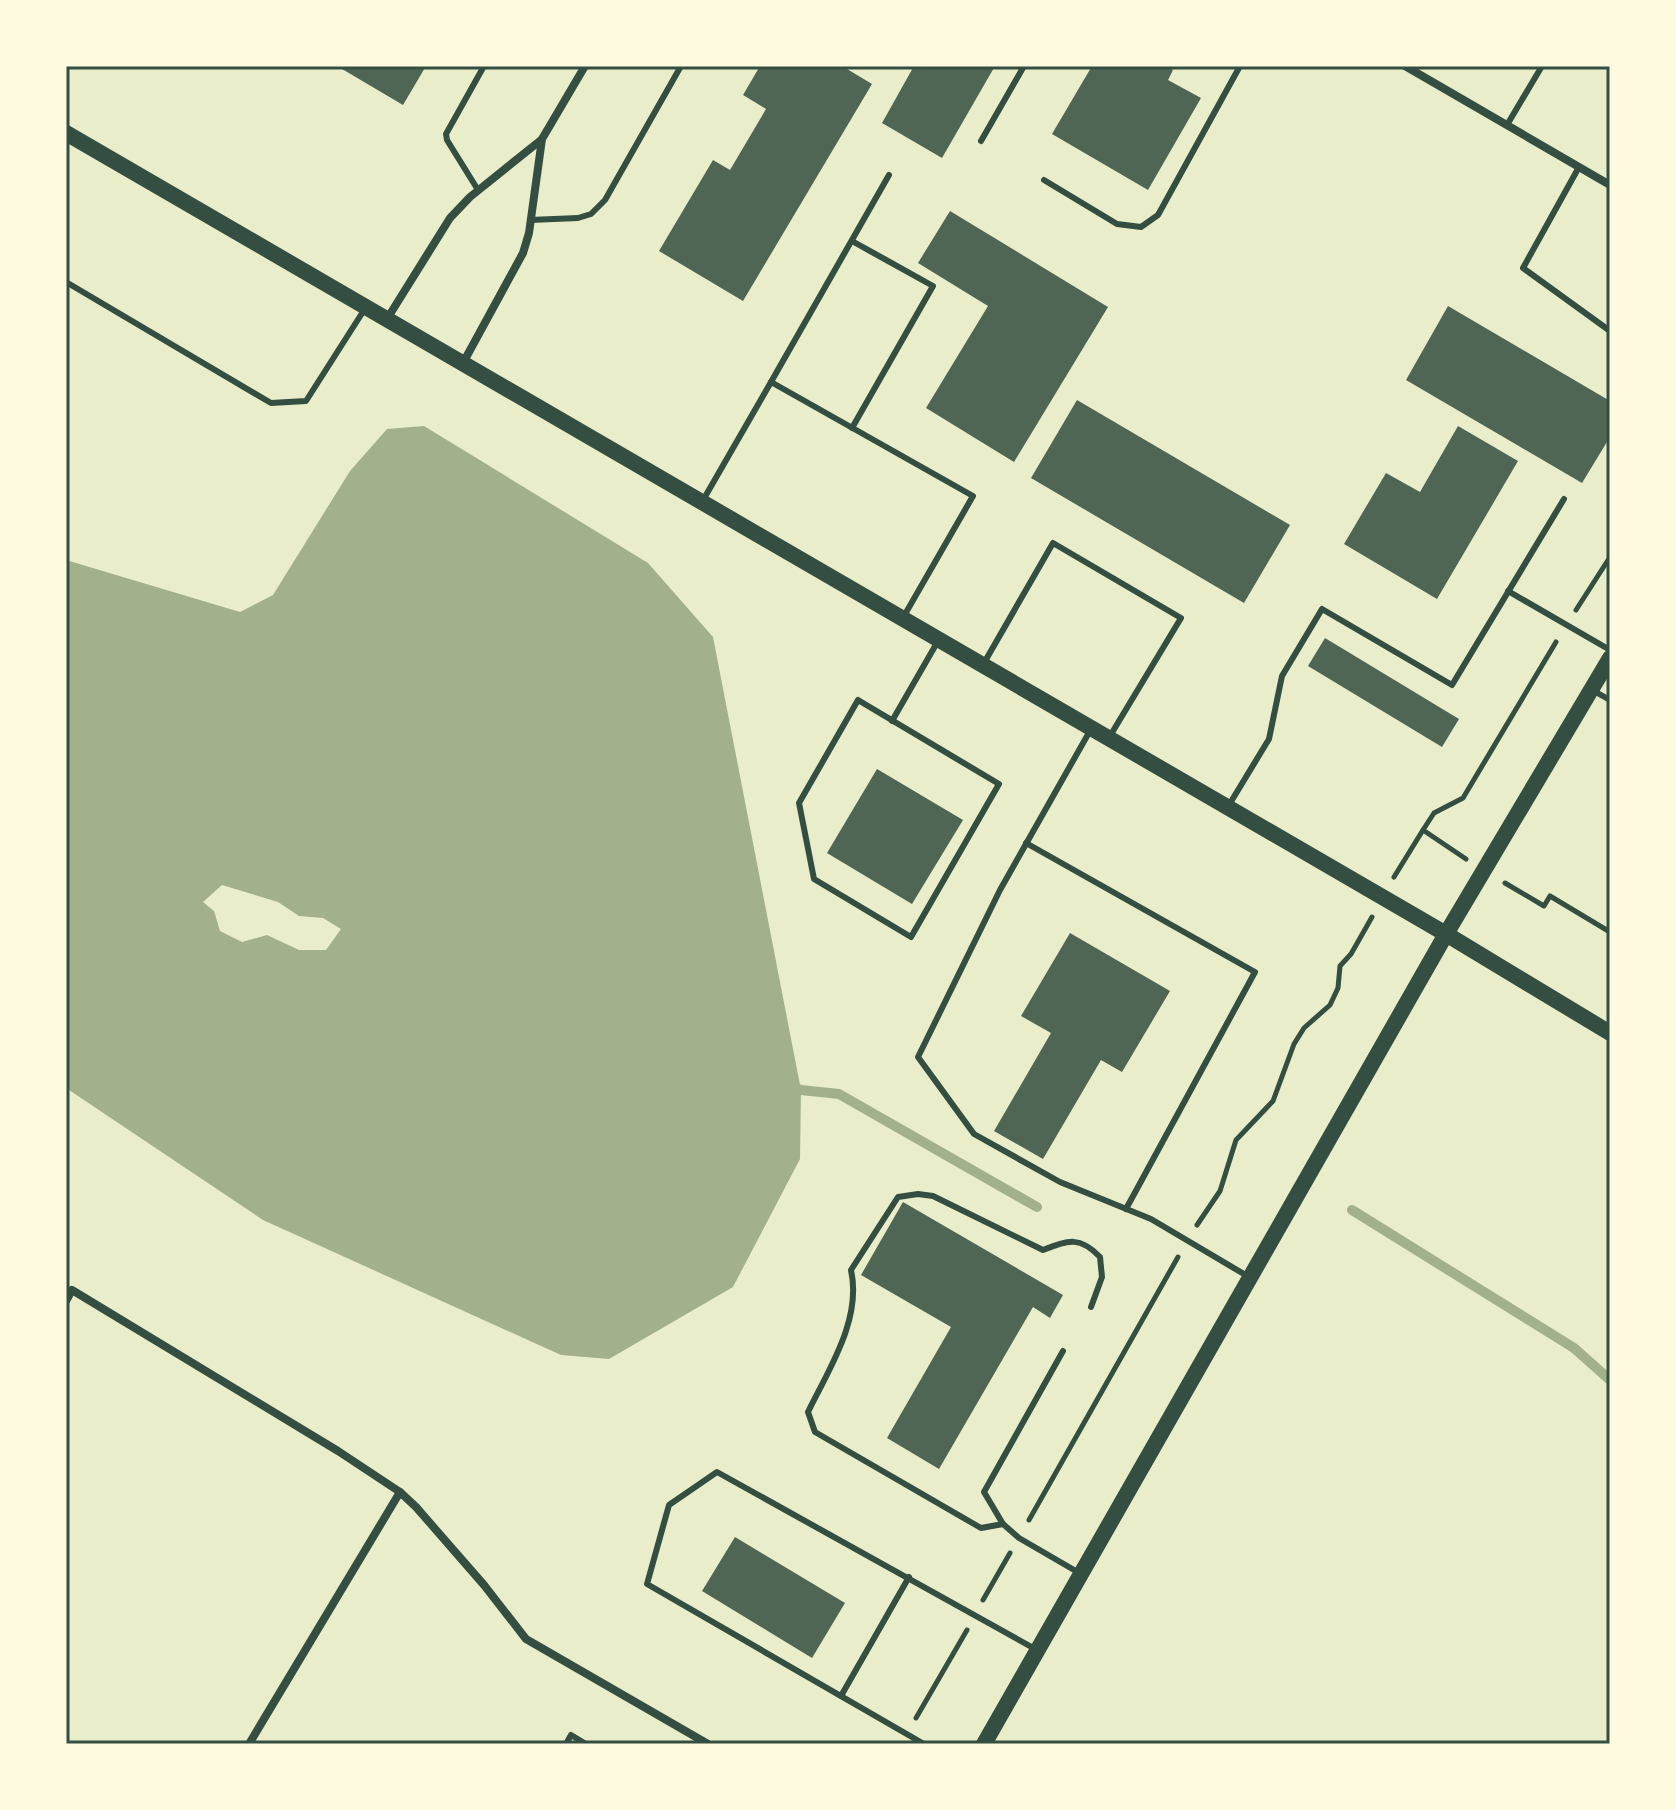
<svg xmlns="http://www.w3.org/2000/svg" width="1676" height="1810" font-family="'Exo 2',sans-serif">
<rect width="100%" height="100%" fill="#e9edc9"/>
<path fill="#a3b18a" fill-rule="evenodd" d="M 424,426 L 648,563 L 713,637 L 801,1090 L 800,1159 L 733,1287 L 609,1359 L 561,1355 L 263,1220 L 66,1088 L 66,560 L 240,612 L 273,595 L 350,471 L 387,429 ZM 222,885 L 278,902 L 299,916 L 323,918 L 341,929 L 326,950 L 299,950 L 267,935 L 242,942 L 220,931 L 214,911 L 203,902 Z"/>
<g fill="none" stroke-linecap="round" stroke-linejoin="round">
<g stroke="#a3b18a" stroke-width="10">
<path d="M 790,1086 L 801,1090 L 839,1094 L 1037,1207"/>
<path d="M 1352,1210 L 1574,1348 L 1610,1380"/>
</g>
</g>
<g fill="#4f6655">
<path d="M 337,66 L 426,66 L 403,105 Z"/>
<path d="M 760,66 L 842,66 L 872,84 L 743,301 L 659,251 L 713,160 L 730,170 L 766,109 L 743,95 Z"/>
<path d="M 914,66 L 995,66 L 942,158 L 882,123 Z"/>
<path d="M 1092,66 L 1167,66 L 1173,70 L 1168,80 L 1201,98 L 1148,190 L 1052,134 Z"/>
<path d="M 950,211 L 1108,307 L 1014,462 L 926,408 L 988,306 L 918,263 Z"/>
<path d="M 1448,306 L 1610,401 L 1610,437 L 1582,483 L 1406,380 Z"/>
<path d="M 1077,400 L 1290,525 L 1244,603 L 1031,478 Z"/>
<path d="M 1458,426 L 1518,461 L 1437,599 L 1344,544 L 1386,473 L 1420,492 Z"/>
<path d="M 1325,638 L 1459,719 L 1442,747 L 1308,666 Z"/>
<path d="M 877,769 L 963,820 L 912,904 L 827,853 Z"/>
<path d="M 1070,933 L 1170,991 L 1122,1072 L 1101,1060 L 1043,1159 L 994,1131 L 1051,1033 L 1021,1016 Z"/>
<path d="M 903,1202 L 1063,1295 L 1050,1318 L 1033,1307 L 939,1469 L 887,1438 L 951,1327 L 861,1275 Z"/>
<path d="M 735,1537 L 845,1603 L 812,1658 L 702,1591 Z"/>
</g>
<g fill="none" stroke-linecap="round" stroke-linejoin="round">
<g stroke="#344e41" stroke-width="5">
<path d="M 1576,610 L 1610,557"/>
<path d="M 1466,859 L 1423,830 L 1434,813 L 1463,798 L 1556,642"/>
<path d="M 1394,877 L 1423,830"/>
<path d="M 1505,883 L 1544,906 L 1550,896 L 1610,932"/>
<path d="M 1197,1225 L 1220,1191 L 1236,1140 L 1273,1101 L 1294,1044 L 1304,1028 L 1330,1005 L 1338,988 L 1340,966 L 1351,954 L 1372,917"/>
<path d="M 1029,1520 L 1178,1257"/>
<path d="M 983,1600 L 1010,1553"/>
<path d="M 916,1718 L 967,1630"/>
</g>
<g stroke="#344e41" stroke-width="6">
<path d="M 1507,125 L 1542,66"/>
<path d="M 981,141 L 1024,66"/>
<path d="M 1579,167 L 1523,268 L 1610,331"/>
<path d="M 1044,180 L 1117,224 L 1141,227 L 1158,215 L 1240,66"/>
<path d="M 478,190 L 447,140 L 446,134 L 484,66"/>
<path d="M 530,220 L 578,218 L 591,214 L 605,200 L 681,66"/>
<path d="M 852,241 L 933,286 L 852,428"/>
<path d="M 66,282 L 271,403 L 306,401 L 366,307"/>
<path d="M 771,382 L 889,175"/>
<path d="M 702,502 L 771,382 L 973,496 L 904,616"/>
<path d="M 1508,591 L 1610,650"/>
<path d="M 984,663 L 1053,543 L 1181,618 L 1110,736"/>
<path d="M 1592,690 L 1610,700"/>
<path d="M 858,700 L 999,784 L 911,937 L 814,879 L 799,803 Z"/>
<path d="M 892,721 L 938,641"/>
<path d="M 1091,729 L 1000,890 L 918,1057 L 974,1134 L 1060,1182 L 1151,1219 L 1249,1277"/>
<path d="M 1229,805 L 1269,739 L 1282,676 L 1322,609 L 1452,685 L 1564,499"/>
<path d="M 1026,843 L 1255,972 L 1126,1209"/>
<path d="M 1063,1351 L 984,1492 L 1003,1524 L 1019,1538 L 1081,1574"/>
<path d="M 1003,1524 L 981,1528 L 815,1432 L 808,1412 C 829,1369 862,1319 851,1270 L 898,1197 L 918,1194 L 933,1196 L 1043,1250 C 1069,1240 1080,1236 1100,1257 L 1102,1277 L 1091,1307"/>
<path d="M 841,1696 L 909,1577"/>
<path d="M 566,1744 L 571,1735 L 586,1744"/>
<path d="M 924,1744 L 647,1584 L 669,1505 L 717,1472 L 1037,1650"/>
</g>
<g stroke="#344e41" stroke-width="8">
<path d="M 1405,66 L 1610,185"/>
<path d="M 387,319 L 450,218 L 470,197 L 541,140"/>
<path d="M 463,363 L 523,253 L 529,233 L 542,139 L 585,66"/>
<path d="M 66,1301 L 72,1290 L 338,1451 L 400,1492 L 416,1507 L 484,1585 L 526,1639 L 708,1744"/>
<path d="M 249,1744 L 400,1492"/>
</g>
<g stroke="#344e41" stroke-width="16">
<path d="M 66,133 L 1446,934 L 1610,1033"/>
<path d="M 984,1744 L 1446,934 L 1610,658"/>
</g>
</g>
<rect width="1676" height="1810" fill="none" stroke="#fefae0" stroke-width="136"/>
<rect x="68" y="68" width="1540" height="1674" fill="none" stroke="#344e41" stroke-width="3"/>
</svg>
